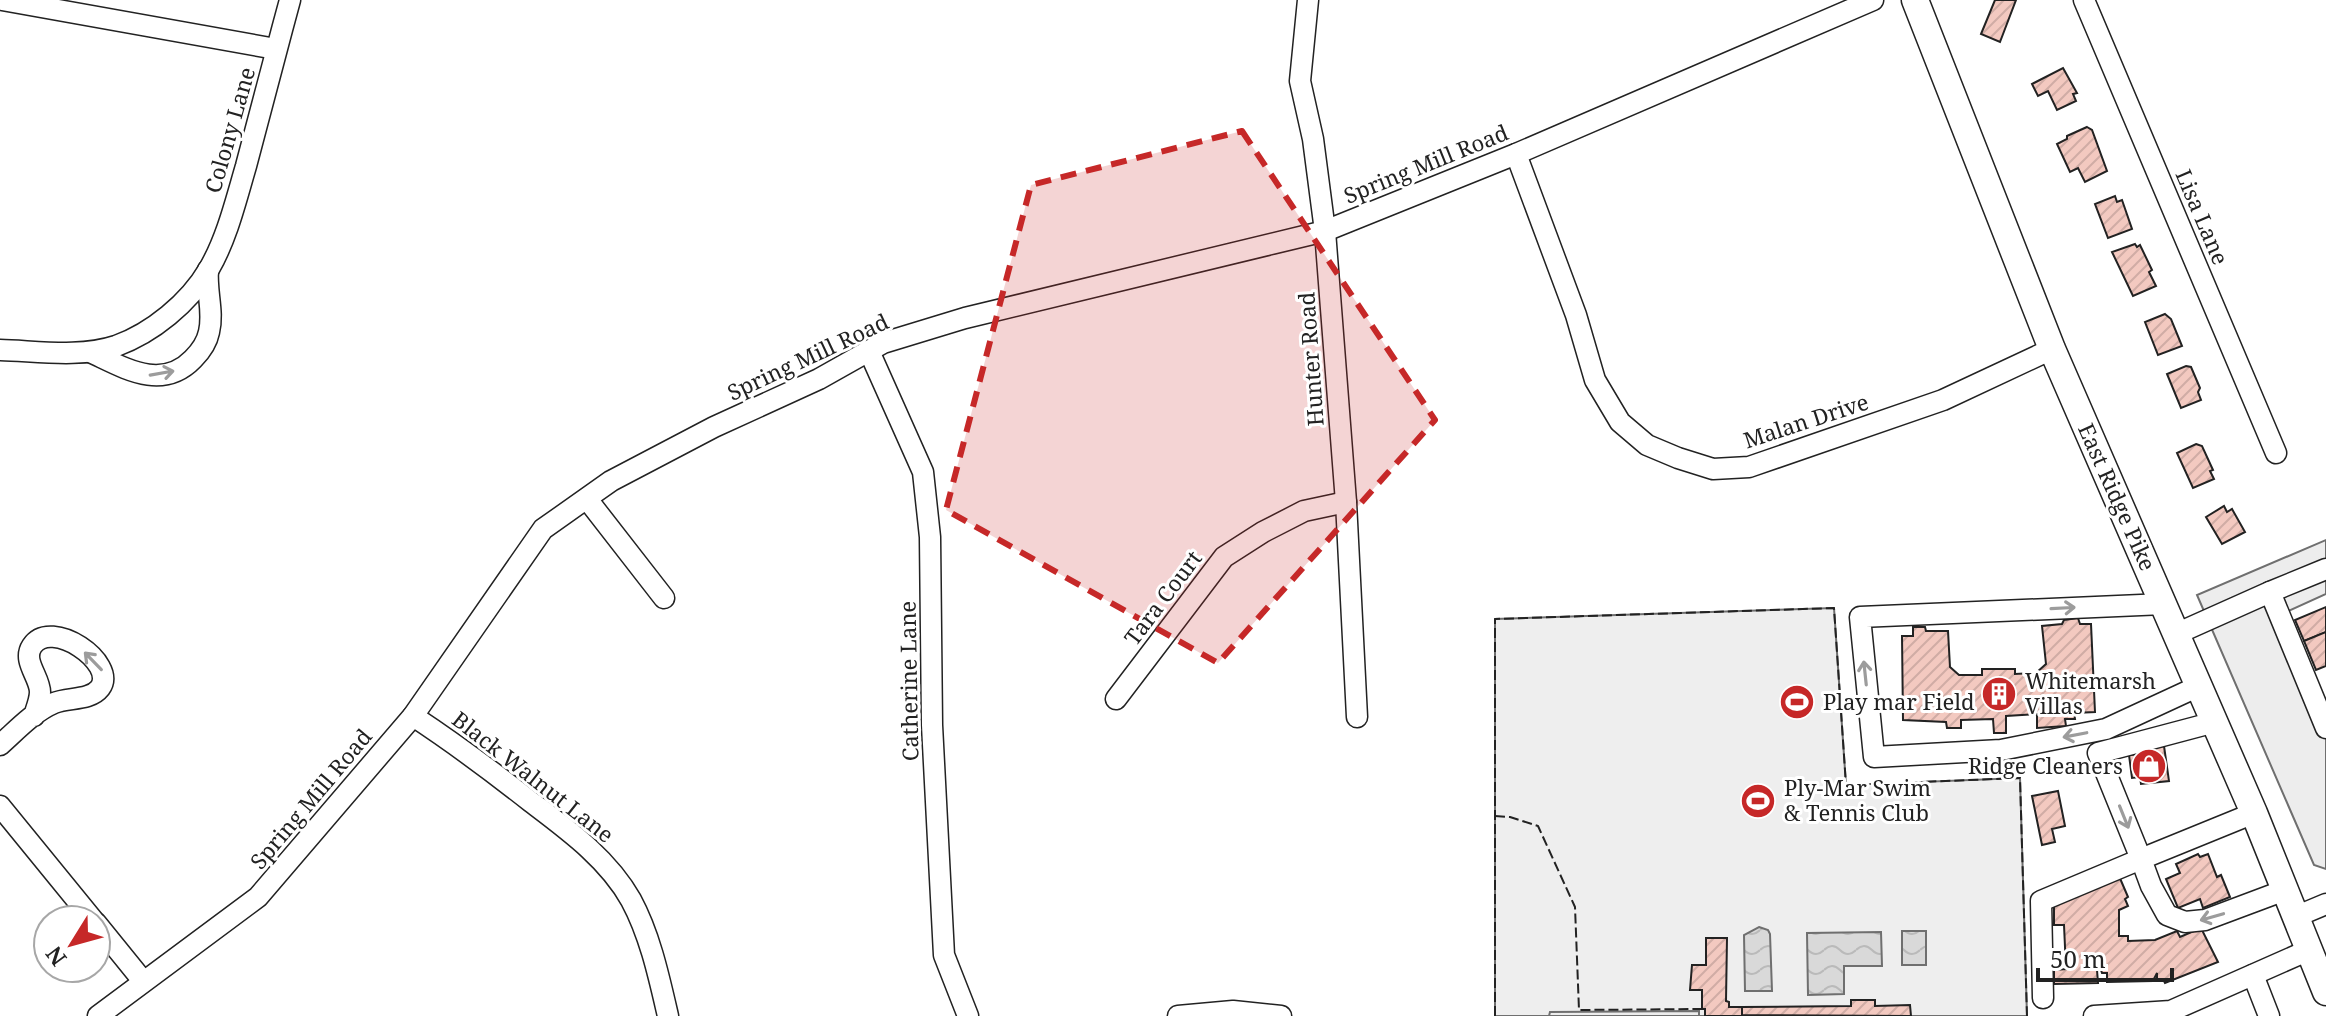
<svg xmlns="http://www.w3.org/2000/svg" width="2326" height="1016" font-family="'Noto Serif',serif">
<defs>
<pattern id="water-waves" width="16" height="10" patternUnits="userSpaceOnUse" patternTransform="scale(2)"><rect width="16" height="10" fill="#d9d9d9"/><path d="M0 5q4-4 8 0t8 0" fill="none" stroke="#bababa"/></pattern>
<pattern id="building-hatch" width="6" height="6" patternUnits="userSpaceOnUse" patternTransform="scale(2)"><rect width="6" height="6" fill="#f3c9c0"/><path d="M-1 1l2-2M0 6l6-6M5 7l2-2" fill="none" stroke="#d0aca5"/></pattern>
</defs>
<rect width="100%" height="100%" fill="#fff"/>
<path fill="#eee" stroke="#6f6f6f" stroke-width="2" d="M 1834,608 L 1846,785 L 2020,778 L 2027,1016 L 1495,1016 L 1495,619 Z"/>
<g fill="#ededed" stroke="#6f6f6f" stroke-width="2">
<path d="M 2326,540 L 2326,594 L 2286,612 L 2326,702 L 2326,869 L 2314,865 L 2197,595 Z"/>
<path d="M 1699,1011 L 1699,1016 L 1549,1016 L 1550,1012 Z"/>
</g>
<g fill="url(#water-waves)" stroke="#6f6f6f" stroke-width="2">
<path d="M 1759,927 L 1768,930 L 1770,934 L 1772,991 L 1745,991 L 1744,935 Z"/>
<rect x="1902" y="931" width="24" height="34"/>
<path d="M 1881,932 L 1882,966 L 1844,966 L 1844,994 L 1808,995 L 1807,933 Z"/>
</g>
<g fill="url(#building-hatch)" stroke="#222" stroke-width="2">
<path d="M 1995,0 L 2016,0 L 2000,42 L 1981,34 Z"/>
<path d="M 2063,68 L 2077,93 L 2073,94 L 2076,101 L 2057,110 L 2048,91 L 2038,96 L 2032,84 Z"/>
<path d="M 2087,127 L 2092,130 L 2107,171 L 2085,182 L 2078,168 L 2070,172 L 2057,144 L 2067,139 L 2067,136 Z"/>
<path d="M 2115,196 L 2117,202 L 2122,200 L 2132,229 L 2108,238 L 2095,204 Z"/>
<path d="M 2135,244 L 2137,247 L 2140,245 L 2152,270 L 2149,272 L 2156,286 L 2133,296 L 2112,252 Z"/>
<path d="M 2165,314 L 2171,319 L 2182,346 L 2158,355 L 2145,322 Z"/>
<path d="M 2186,366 L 2191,367 L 2200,388 L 2198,392 L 2201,400 L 2181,408 L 2167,374 Z"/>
<path d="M 2196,444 L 2202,446 L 2213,470 L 2210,471 L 2214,479 L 2193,488 L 2177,453 Z"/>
<path d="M 2224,506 L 2227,512 L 2232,509 L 2245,532 L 2222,544 L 2206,517 Z"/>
<path d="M 2326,607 L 2326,632 L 2304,641 L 2295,620 Z"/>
<path d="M 2078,618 L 2080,624 L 2091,624 L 2095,712 L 2074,713 L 2075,719 L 2065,719 L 2066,726 L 2037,728 L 2037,714 L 2006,716 L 2006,733 L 1994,733 L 1993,719 L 1961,720 L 1961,728 L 1947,728 L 1946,722 L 1903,720 L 1902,636 L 1913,636 L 1913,627 L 1925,627 L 1926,631 L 1948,631 L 1950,667 L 1959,675 L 1982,675 L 1982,669 L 2015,669 L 2015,674 L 2036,673 L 2046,664 L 2042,626 L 2062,624 L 2064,620 Z"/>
<path d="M 2326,632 L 2326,666 L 2316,670 L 2304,641 Z"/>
<path d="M 2164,746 L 2169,781 L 2141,784 L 2140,777 L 2132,778 L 2129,755 L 2150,753 L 2149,748 Z"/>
<path d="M 2058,791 L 2065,826 L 2052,829 L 2055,842 L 2042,845 L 2032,796 Z"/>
<path d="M 2198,854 L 2200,857 L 2208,854 L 2217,877 L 2221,875 L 2230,897 L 2203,908 L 2200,899 L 2178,908 L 2166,879 L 2180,873 L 2176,864 Z"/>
<path d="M 2119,876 L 2128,897 L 2125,899 L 2128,906 L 2119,910 L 2119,936 L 2128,936 L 2128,941 L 2155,940 L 2177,931 L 2180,937 L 2201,928 L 2218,962 L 2165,983 L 2163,979 L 2157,979 L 2157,973 L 2153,981 L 2107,982 L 2107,973 L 2102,973 L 2101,970 L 2097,970 L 2098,983 L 2054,984 L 2054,970 L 2066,969 L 2064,925 L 2054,925 L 2054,902 Z"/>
<path d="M 1706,938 L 1727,938 L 1726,1001 L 1729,1002 L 1729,1007 L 1742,1007 L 1742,1016 L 1705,1016 L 1705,1009 L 1702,1009 L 1702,990 L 1690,990 L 1692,965 L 1706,965 Z"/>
<path d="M 1851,1000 L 1875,1000 L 1875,1006 L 1910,1005 L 1911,1016 L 1742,1015 L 1742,1007 L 1851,1006 Z"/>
</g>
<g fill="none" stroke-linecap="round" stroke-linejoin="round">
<g stroke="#222" stroke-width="23">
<g id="minor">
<path d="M 2,0 L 276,49"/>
<path d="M 1308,0 L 1300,81 L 1313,139 L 1325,231 L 1346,502 L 1357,717"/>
<path d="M 2084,0 L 2276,453"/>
<path d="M 1516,154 L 1576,315 L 1595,380 L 1620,422 L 1647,445 L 1678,458 L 1713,469 L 1749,467 L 1943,400 L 2052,349"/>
<path d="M 0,350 C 37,351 80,358 116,346 C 152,333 189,303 209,269 C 227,238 236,200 246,166 C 261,110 275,55 290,0"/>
<path d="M 869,351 L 923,472 L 930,537 L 932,725 L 944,955 L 968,1016"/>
<path d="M 90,352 C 123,367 161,392 193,359 C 200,352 207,342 209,332 C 214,312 206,291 208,270"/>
<path d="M 587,499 L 664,598"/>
<path d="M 2270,592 L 2326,569"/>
<path d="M 2164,604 L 1860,617 L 1874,757 L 2001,750 L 2106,729 L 2199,686"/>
<path d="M 2176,634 L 2270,592 L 2326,728"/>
<path d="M 1116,699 L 1224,557 L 1263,532 L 1304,511 L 1346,502"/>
<path d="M 413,716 C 454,743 493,772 531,802 C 568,830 608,859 631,900 C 650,935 659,977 668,1016"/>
<path d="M 0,745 C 16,731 33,712 54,703 C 68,697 90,701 100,688 C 118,663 51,617 32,646 C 22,661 40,677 40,692 C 40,700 36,709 34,716"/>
<path d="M 0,806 L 93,920"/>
<path d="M 2254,813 L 2141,859 L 2151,886 L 2167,915 L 2185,922 L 2205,920 L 2285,890"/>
<path d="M 2295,917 L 2326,904"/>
<path d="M 96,923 L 143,981"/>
<path d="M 2253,975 L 2269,1016"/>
<path d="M 2043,998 L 2041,901 L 2141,859 L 2098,753 L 2215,722"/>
<path d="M 98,1016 L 258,897 L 413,716 L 543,529 L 611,481 L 714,427 L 819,379 L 883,343 L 965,318 L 1325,231 L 1516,154 L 1873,0"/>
<path d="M 1178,1016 L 1233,1011 L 1281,1016"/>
<path d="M 2094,1016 L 2171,1011 L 2309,950"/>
</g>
</g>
<g stroke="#222" stroke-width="29">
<path id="major" d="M 1915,0 L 2052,349 L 2254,813 L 2326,992"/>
</g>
<use href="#minor" stroke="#fff" stroke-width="20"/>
<use href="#major" stroke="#fff" stroke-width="26"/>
<g stroke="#222" stroke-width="2" stroke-dasharray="10 4" stroke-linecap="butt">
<path d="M 1495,816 L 1510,817 L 1538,826 L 1575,907 L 1579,1010 L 1702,1009"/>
<path d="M 1495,1016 L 1495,619 L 1834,608 L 1846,785 L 2020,778 L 2027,1016"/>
</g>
</g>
<defs><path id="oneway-shaft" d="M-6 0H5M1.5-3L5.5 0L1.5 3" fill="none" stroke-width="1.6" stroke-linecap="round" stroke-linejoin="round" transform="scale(2)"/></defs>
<g stroke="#9c9c9c">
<use href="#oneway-shaft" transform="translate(162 373) rotate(-10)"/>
<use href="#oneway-shaft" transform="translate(2063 608) rotate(-3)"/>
<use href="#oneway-shaft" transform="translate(93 661) rotate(-134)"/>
<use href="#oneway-shaft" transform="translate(1865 673) rotate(-96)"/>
<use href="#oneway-shaft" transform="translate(2075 735) rotate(169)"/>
<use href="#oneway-shaft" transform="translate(2124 817) rotate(68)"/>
<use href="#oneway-shaft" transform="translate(2212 917) rotate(164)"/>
</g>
<path fill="#c62828" fill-opacity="0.2" stroke="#c62828" stroke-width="6" stroke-dasharray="16 10" stroke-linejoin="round" d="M 1242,131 L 1435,420 L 1218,663 L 946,510 L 1031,185 Z"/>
<defs>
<g id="building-disc" transform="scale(1.8)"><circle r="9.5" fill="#c62828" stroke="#fff"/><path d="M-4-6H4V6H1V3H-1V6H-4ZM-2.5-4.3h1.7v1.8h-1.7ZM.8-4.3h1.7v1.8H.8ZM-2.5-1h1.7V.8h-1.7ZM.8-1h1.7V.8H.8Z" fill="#fff"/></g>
<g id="stadium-disc" transform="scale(1.8)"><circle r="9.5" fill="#c62828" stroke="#fff"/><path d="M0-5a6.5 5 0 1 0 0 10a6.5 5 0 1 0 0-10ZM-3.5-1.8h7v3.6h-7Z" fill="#fff"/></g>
<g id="shop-disc" transform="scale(1.8)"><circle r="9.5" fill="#c62828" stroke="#fff"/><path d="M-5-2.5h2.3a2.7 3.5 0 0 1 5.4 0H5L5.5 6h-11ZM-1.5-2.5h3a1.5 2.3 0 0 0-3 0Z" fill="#fff"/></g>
</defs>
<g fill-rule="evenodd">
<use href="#building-disc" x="1999" y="694"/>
<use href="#stadium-disc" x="1797" y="702"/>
<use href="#shop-disc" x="2149" y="766"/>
<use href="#stadium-disc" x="1758" y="801"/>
</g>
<g text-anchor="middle" stroke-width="6" stroke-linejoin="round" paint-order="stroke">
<g font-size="22" fill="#222" stroke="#fff">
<text transform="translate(230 130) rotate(-74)" y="8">Colony Lane</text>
<text transform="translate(1426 164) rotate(-22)" y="8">Spring Mill Road</text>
<text transform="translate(2202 217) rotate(67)" y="8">Lisa Lane</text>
<text transform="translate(808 357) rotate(-25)" y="8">Spring Mill Road</text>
<text transform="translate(1311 359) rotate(-94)" y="8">Hunter Road</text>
<text transform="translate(1806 421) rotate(-18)" y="8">Malan Drive</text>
<text transform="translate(2117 497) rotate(66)" y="8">East Ridge Pike</text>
<text transform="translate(1163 598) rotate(-53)" y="8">Tara Court</text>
<text transform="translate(909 681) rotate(-91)" y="8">Catherine Lane</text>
<text transform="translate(533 777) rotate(38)" y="8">Black Walnut Lane</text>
<text transform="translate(311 799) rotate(-50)" y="8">Spring Mill Road</text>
</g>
<g font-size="22" fill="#222" stroke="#fff" text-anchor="start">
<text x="2025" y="689">Whitemarsh<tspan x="2025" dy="25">Villas</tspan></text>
<text x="1823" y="710">Play mar Field</text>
<text x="2123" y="774" text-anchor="end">Ridge Cleaners</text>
<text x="1784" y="796">Ply-Mar Swim<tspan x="1784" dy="25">&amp; Tennis Club</tspan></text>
</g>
</g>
<g transform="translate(72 944) rotate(233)"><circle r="38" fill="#ffffff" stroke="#a7a7a7" stroke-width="2"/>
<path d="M0-6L14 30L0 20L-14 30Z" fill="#c62828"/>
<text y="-12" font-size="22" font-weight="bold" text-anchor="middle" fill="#222222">N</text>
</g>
<path d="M2038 968v12h134v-12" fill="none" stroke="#222222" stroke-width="4"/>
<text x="2050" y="968" font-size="24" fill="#222222" stroke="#ffffff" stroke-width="6" paint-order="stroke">50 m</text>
</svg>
